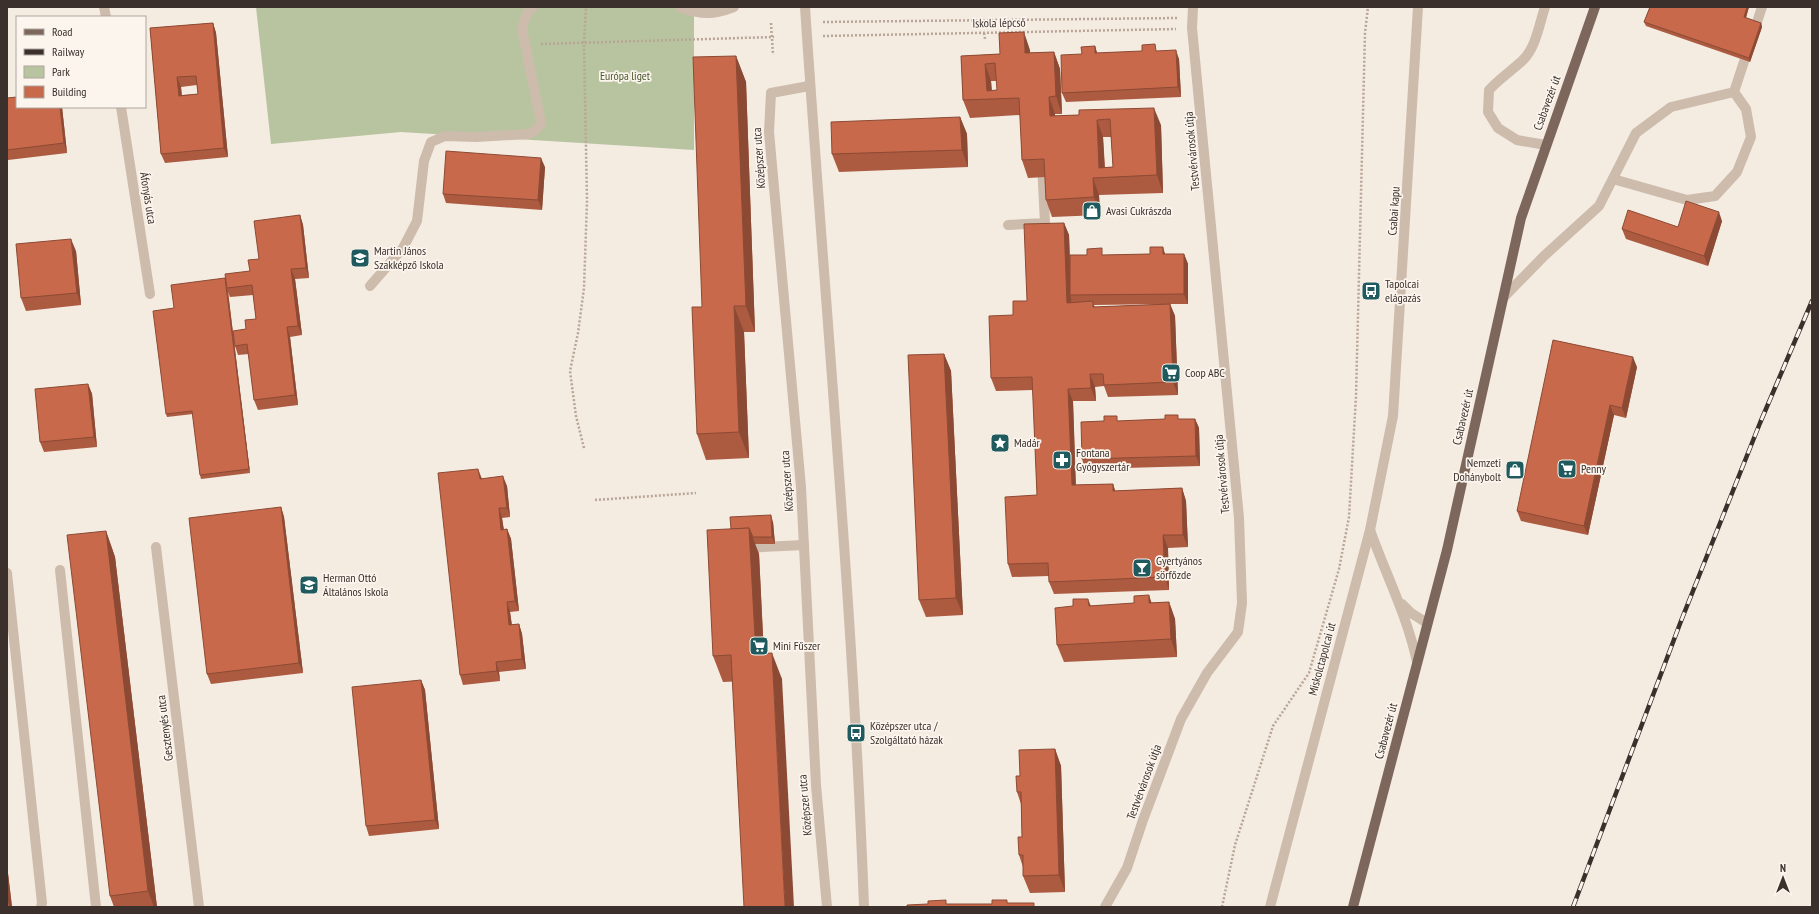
<svg xmlns="http://www.w3.org/2000/svg" width="1819" height="914" font-family="'PT Sans Narrow',sans-serif">
<rect width="100%" height="100%" fill="#f4ebe1"/>
<path fill="#b8c4a0" d="M 256,7 L 694,7 L 694,150 L 401,132 L 271,144 Z"/>
<g fill="none" stroke-linecap="round" stroke-linejoin="round">
<g stroke="#b9a596" stroke-width="2.5" stroke-dasharray="2 2" stroke-linecap="butt">
<path d="M 823,22 L 1178,18"/>
<path d="M 771,23 L 773,55"/>
<path d="M 984,33 L 985,39"/>
<path d="M 823,36 L 1176,29"/>
<path d="M 541,44 L 774,37"/>
<path d="M 584,448 L 576,416 L 570,371 L 578,333 L 584,288 L 587,201 L 584,43 L 586,7"/>
<path d="M 595,500 L 696,493"/>
<path d="M 1222,907 L 1235,845 L 1273,726 L 1309,673 L 1339,569 L 1349,517 L 1356,396 L 1365,33 L 1368,7"/>
</g>
<g stroke="#cdbbac" stroke-width="10">
<path d="M 1545,7 C 1539,25 1536,48 1522,61 C 1511,71 1499,79 1489,90 L 1488,112 L 1498,128 L 1517,140 L 1546,145"/>
<path d="M 1613,179 L 1687,200 L 1715,196 L 1737,172 L 1751,137 L 1746,109 L 1734,92"/>
<path d="M 1008,225 L 1045,223 L 1042,164"/>
<path d="M 1504,297 L 1544,256 L 1599,206 L 1636,133 L 1671,107 L 1734,92 L 1762,7"/>
<path d="M 743,548 L 804,545"/>
</g>
<g stroke="#cdbbac" stroke-width="10">
<path d="M 104,7 L 106,17"/>
<path d="M 680,7 C 702,15 713,15 734,7"/>
<path d="M 805,7 C 825,307 853,607 864,907"/>
<path d="M 809,86 L 771,93 L 769,132 L 801,487 L 816,785 L 827,907"/>
<path d="M 121,107 L 150,294"/>
<path d="M 370,286 L 403,248 L 417,221 L 424,161 L 431,142 L 445,136 L 476,137 L 528,134 L 536,130 L 541,123 L 522,29 L 526,15 L 533,7"/>
<path d="M 1370,530 C 1386,575 1407,615 1417,662"/>
<path d="M 156,547 L 199,907"/>
<path d="M 60,570 L 96,907"/>
<path d="M 7,573 L 42,903 L 41,907"/>
<path d="M 1402,604 L 1411,613 L 1427,623"/>
<path d="M 1105,907 L 1127,868 L 1143,820 L 1181,719 L 1207,673 L 1238,632 L 1242,603 L 1239,518 L 1192,28 L 1193,7"/>
</g>
<path stroke="#cdbbac" stroke-width="10" d="M 1270,907 L 1370,530 L 1393,416 L 1418,7"/>
<path stroke="#7d675c" stroke-width="10" d="M 1353,907 L 1447,550 L 1521,218 L 1595,7"/>
<g stroke="#3b302b" stroke-width="4.5">
<path id="rail" d="M 1573,907 L 1681,621 L 1760,423 L 1812,301"/>
</g>
<use href="#rail" stroke="#fbf5ee" stroke-width="3" stroke-dasharray="9" stroke-linecap="butt"/>
</g>
<g fill="#ac5a40" fill-rule="evenodd">
<path d="M 1650,7 L 1749,7 L 1746,18 L 1761,23 L 1762,27 L 1750,62 L 1646,26 L 1644,22 Z"/>
<path d="M 213,23 L 216,33 L 228,157 L 165,163 L 161,154 L 150,28 ZM 197,85 L 198,94 L 182,95 L 181,87 Z"/>
<path d="M 1095,46 L 1097,53 L 1157,51 L 1179,59 L 1181,97 L 1066,102 L 1062,93 L 1082,54 Z"/>
<path d="M 1030,50 L 1030,53 L 1054,52 L 1060,69 L 1062,114 L 1055,114 L 1055,116 L 1079,115 L 1161,125 L 1163,193 L 1099,195 L 1100,215 L 1052,217 L 1046,200 L 1045,177 L 1028,178 L 1022,160 L 1020,115 L 970,118 L 963,100 L 961,56 L 1000,54 ZM 991,81 L 997,81 L 997,90 L 992,91 ZM 1103,137 L 1111,137 L 1113,167 L 1105,167 Z"/>
<path d="M 736,56 L 746,82 L 755,332 L 744,332 L 749,458 L 706,460 L 697,434 L 702,307 Z"/>
<path d="M 7,98 L 62,107 L 67,153 L 8,160 L 7,158 Z"/>
<path d="M 960,117 L 967,134 L 968,167 L 839,172 L 832,154 Z"/>
<path d="M 545,167 L 542,210 L 446,203 L 443,194 Z"/>
<path d="M 300,215 L 303,225 L 309,278 L 295,279 L 302,335 L 290,337 L 298,405 L 258,410 L 254,400 L 249,354 L 238,355 L 235,346 L 246,329 L 256,319 L 253,295 L 230,297 L 228,292 L 250,473 L 201,479 L 200,475 L 193,414 L 167,417 L 166,414 L 174,308 L 225,278 L 250,271 L 259,259 Z"/>
<path d="M 1722,221 L 1708,266 L 1626,239 L 1622,229 L 1678,227 Z"/>
<path d="M 1064,223 L 1069,235 L 1070,261 L 1104,255 L 1184,254 L 1188,264 L 1188,304 L 1170,304 L 1175,316 L 1178,395 L 1108,397 L 1104,386 L 1095,387 L 1096,401 L 1073,401 L 1076,485 L 1113,484 L 1115,491 L 1182,488 L 1186,501 L 1188,547 L 1168,548 L 1169,590 L 1054,594 L 1049,582 L 1049,576 L 1012,577 L 1008,564 L 1037,495 L 1033,390 L 996,391 L 991,378 L 1013,315 L 1027,301 ZM 1164,304 L 1095,307 L 1094,305 Z"/>
<path d="M 76,251 L 81,305 L 26,311 L 21,298 Z"/>
<path d="M 944,354 L 951,371 L 963,615 L 926,617 L 919,600 Z"/>
<path d="M 1637,367 L 1626,418 L 1614,415 L 1588,535 L 1521,521 L 1517,511 Z"/>
<path d="M 88,384 L 92,394 L 97,447 L 44,452 L 40,442 Z"/>
<path d="M 1195,419 L 1199,428 L 1200,466 L 1085,469 L 1082,459 L 1118,421 Z"/>
<path d="M 482,479 L 507,486 L 510,517 L 502,518 L 504,530 L 507,529 L 511,539 L 519,611 L 510,612 L 512,625 L 519,624 L 522,634 L 526,669 L 499,672 L 500,681 L 463,685 L 460,675 Z"/>
<path d="M 281,507 L 284,517 L 303,673 L 211,684 L 207,674 Z"/>
<path d="M 773,522 L 775,544 L 755,544 L 759,554 L 764,654 L 782,679 L 723,682 L 713,656 L 731,529 Z"/>
<path d="M 106,531 L 115,557 L 157,907 L 114,907 L 110,896 Z"/>
<path d="M 1169,602 L 1175,619 L 1177,657 L 1064,662 L 1057,645 L 1091,606 Z"/>
<path d="M 421,680 L 425,690 L 439,829 L 369,836 L 366,826 Z"/>
<path d="M 1055,749 L 1061,766 L 1065,892 L 1030,893 L 1023,876 L 1023,867 L 1019,855 L 1022,837 L 1021,804 L 1017,792 L 1020,776 Z"/>
<path d="M 7,865 L 12,907 L 7,907 Z"/>
</g>
<g fill="#8c4a34">
<path d="M 1747,7 L 1749,7 L 1745,20 L 1744,17 Z"/>
<path d="M 213,23 L 216,33 L 228,157 L 224,148 Z"/>
<path d="M 1761,23 L 1762,27 L 1750,62 L 1749,58 Z"/>
<path d="M 1024,32 L 1030,50 L 1031,70 L 1025,53 Z"/>
<path d="M 1095,46 L 1098,56 L 1095,53 Z"/>
<path d="M 1176,50 L 1179,59 L 1181,97 L 1178,87 Z"/>
<path d="M 1054,52 L 1060,69 L 1062,114 L 1056,96 Z"/>
<path d="M 736,56 L 746,82 L 755,332 L 746,306 Z"/>
<path d="M 985,64 L 991,81 L 992,99 L 987,91 Z"/>
<path d="M 177,77 L 181,87 L 182,105 L 179,96 Z"/>
<path d="M 1049,97 L 1055,114 L 1056,134 L 1050,116 Z"/>
<path d="M 60,107 L 62,107 L 67,153 L 64,143 Z"/>
<path d="M 1154,108 L 1161,125 L 1163,193 L 1157,175 Z"/>
<path d="M 960,117 L 967,134 L 968,167 L 962,150 Z"/>
<path d="M 1097,120 L 1103,137 L 1105,177 L 1099,168 Z"/>
<path d="M 541,158 L 545,167 L 542,210 L 538,200 Z"/>
<path d="M 1093,178 L 1099,195 L 1100,215 L 1094,197 Z"/>
<path d="M 1719,212 L 1722,221 L 1708,266 L 1704,256 Z"/>
<path d="M 300,215 L 303,225 L 309,278 L 306,268 Z"/>
<path d="M 1064,223 L 1069,235 L 1071,295 L 1070,295 L 1071,298 L 1072,315 L 1067,303 Z"/>
<path d="M 71,239 L 76,251 L 81,305 L 77,293 Z"/>
<path d="M 1163,247 L 1166,257 L 1163,254 Z"/>
<path d="M 1184,254 L 1188,264 L 1188,304 L 1184,294 Z"/>
<path d="M 291,269 L 295,279 L 302,335 L 298,326 Z"/>
<path d="M 227,289 L 228,292 L 250,473 L 249,469 Z"/>
<path d="M 1170,304 L 1175,316 L 1178,395 L 1173,382 Z"/>
<path d="M 734,306 L 744,332 L 749,458 L 739,432 Z"/>
<path d="M 287,327 L 290,337 L 298,405 L 295,395 Z"/>
<path d="M 944,354 L 951,371 L 963,615 L 956,598 Z"/>
<path d="M 1633,357 L 1637,367 L 1626,418 L 1622,408 Z"/>
<path d="M 1090,374 L 1095,387 L 1096,401 L 1091,388 Z"/>
<path d="M 88,384 L 92,394 L 97,447 L 94,437 Z"/>
<path d="M 1068,389 L 1073,401 L 1076,498 L 1072,485 Z"/>
<path d="M 1610,405 L 1614,415 L 1588,535 L 1584,526 Z"/>
<path d="M 1195,419 L 1199,428 L 1200,466 L 1196,456 Z"/>
<path d="M 478,469 L 482,479 L 480,479 Z"/>
<path d="M 503,476 L 507,486 L 510,517 L 507,508 Z"/>
<path d="M 1113,484 L 1117,496 L 1113,491 Z"/>
<path d="M 1182,488 L 1186,501 L 1188,547 L 1183,535 Z"/>
<path d="M 281,507 L 284,517 L 303,673 L 299,663 Z"/>
<path d="M 499,508 L 502,518 L 505,540 L 501,530 Z"/>
<path d="M 771,515 L 773,522 L 775,544 L 772,537 Z"/>
<path d="M 749,528 L 759,554 L 765,680 L 756,654 Z"/>
<path d="M 507,529 L 511,539 L 519,611 L 515,601 Z"/>
<path d="M 106,531 L 115,557 L 157,907 L 154,907 L 148,891 Z"/>
<path d="M 1163,535 L 1168,548 L 1169,590 L 1165,577 Z"/>
<path d="M 1149,595 L 1155,613 L 1149,603 Z"/>
<path d="M 1088,599 L 1095,616 L 1089,606 Z"/>
<path d="M 507,602 L 510,612 L 513,635 L 509,625 Z"/>
<path d="M 1169,602 L 1175,619 L 1177,657 L 1171,639 Z"/>
<path d="M 519,624 L 522,634 L 526,669 L 522,659 Z"/>
<path d="M 772,653 L 782,679 L 794,907 L 785,907 Z"/>
<path d="M 496,662 L 499,672 L 500,681 L 497,671 Z"/>
<path d="M 421,680 L 425,690 L 439,829 L 435,820 Z"/>
<path d="M 1055,749 L 1061,766 L 1065,892 L 1059,875 Z"/>
<path d="M 7,865 L 12,907 L 10,907 L 7,900 Z"/>
</g>
<g fill="#c8694b" stroke="#8c4a34" fill-rule="evenodd">
<path d="M 1650,7 L 1747,7 L 1744,17 L 1761,23 L 1749,58 L 1644,22 Z"/>
<path d="M 213,23 L 224,148 L 161,154 L 150,28 ZM 196,76 L 198,94 L 179,96 L 177,77 Z"/>
<path d="M 1024,32 L 1025,53 L 1054,52 L 1056,96 L 1049,97 L 1050,116 L 1079,115 L 1079,110 L 1154,108 L 1157,175 L 1093,178 L 1094,197 L 1046,200 L 1044,159 L 1022,160 L 1019,98 L 963,100 L 961,56 L 1000,54 L 999,33 ZM 995,63 L 997,90 L 987,91 L 985,64 ZM 1110,119 L 1113,167 L 1099,168 L 1097,120 Z"/>
<path d="M 1155,44 L 1156,51 L 1176,50 L 1178,87 L 1062,93 L 1061,55 L 1082,54 L 1081,47 L 1095,46 L 1095,53 L 1142,51 L 1142,45 Z"/>
<path d="M 736,56 L 746,306 L 734,306 L 739,432 L 697,434 L 692,307 L 702,307 L 693,57 Z"/>
<path d="M 17,97 L 17,107 L 60,107 L 64,143 L 7,150 L 7,98 Z"/>
<path d="M 960,117 L 962,150 L 832,154 L 831,122 Z"/>
<path d="M 446,151 L 541,158 L 538,200 L 443,194 Z"/>
<path d="M 1686,201 L 1719,212 L 1704,256 L 1622,229 L 1628,210 L 1678,227 Z"/>
<path d="M 300,215 L 306,268 L 291,269 L 298,326 L 287,327 L 295,395 L 254,400 L 247,344 L 235,346 L 233,331 L 246,329 L 245,320 L 256,319 L 252,285 L 227,288 L 225,274 L 250,271 L 248,260 L 259,259 L 254,221 Z"/>
<path d="M 1064,223 L 1067,303 L 1093,301 L 1093,307 L 1170,304 L 1173,382 L 1104,385 L 1103,374 L 1090,374 L 1091,388 L 1068,389 L 1072,485 L 1113,484 L 1113,491 L 1182,488 L 1183,535 L 1163,535 L 1165,577 L 1049,582 L 1048,563 L 1008,564 L 1005,497 L 1037,495 L 1032,377 L 991,378 L 989,316 L 1013,315 L 1013,301 L 1027,301 L 1024,224 Z"/>
<path d="M 71,239 L 77,293 L 21,298 L 16,244 Z"/>
<path d="M 1150,247 L 1163,247 L 1163,254 L 1184,254 L 1184,294 L 1070,295 L 1070,255 L 1087,255 L 1087,249 L 1102,248 L 1102,255 L 1150,254 Z"/>
<path d="M 225,278 L 249,469 L 200,475 L 192,411 L 166,414 L 153,311 L 174,308 L 171,285 Z"/>
<path d="M 1553,340 L 1633,357 L 1622,408 L 1610,405 L 1584,526 L 1517,511 Z"/>
<path d="M 944,354 L 956,598 L 919,600 L 908,355 Z"/>
<path d="M 88,384 L 94,437 L 40,442 L 35,389 Z"/>
<path d="M 1165,415 L 1178,415 L 1178,419 L 1195,419 L 1196,456 L 1082,459 L 1081,422 L 1104,421 L 1104,416 L 1117,416 L 1117,421 L 1165,419 Z"/>
<path d="M 478,469 L 480,479 L 503,476 L 507,508 L 499,508 L 501,530 L 507,529 L 515,601 L 507,602 L 509,625 L 519,624 L 522,659 L 496,662 L 497,671 L 460,675 L 438,473 Z"/>
<path d="M 281,507 L 299,663 L 207,674 L 189,518 Z"/>
<path d="M 771,515 L 772,537 L 753,537 L 749,528 L 731,529 L 730,517 Z"/>
<path d="M 749,528 L 756,654 L 772,653 L 785,907 L 744,907 L 731,655 L 713,656 L 707,530 Z"/>
<path d="M 106,531 L 148,891 L 110,896 L 67,535 Z"/>
<path d="M 1149,595 L 1149,603 L 1169,602 L 1171,639 L 1057,645 L 1055,608 L 1073,606 L 1073,599 L 1088,599 L 1089,606 L 1134,603 L 1134,596 Z"/>
<path d="M 421,680 L 435,820 L 366,826 L 352,687 Z"/>
<path d="M 1055,749 L 1059,875 L 1023,876 L 1023,855 L 1019,855 L 1018,837 L 1022,837 L 1021,792 L 1017,792 L 1016,776 L 1020,776 L 1019,750 Z"/>
<path d="M 946,900 L 946,904 L 992,904 L 992,900 L 1007,900 L 1007,903 L 1034,903 L 1034,907 L 907,907 L 907,905 L 928,904 L 928,901 Z"/>
</g>
<defs>
<g id="shop-square" transform="scale(1)"><rect x="-9" y="-9" width="18" height="18" rx="4" fill="#1f5a5e" stroke="#fbf5ee"/><path d="M-5-2.5h2.3a2.7 3.5 0 0 1 5.4 0H5L5.5 6h-11ZM-1.5-2.5h3a1.5 2.3 0 0 0-3 0Z" fill="#fff"/></g>
<g id="school-square" transform="scale(1)"><rect x="-9" y="-9" width="18" height="18" rx="4" fill="#1f5a5e" stroke="#fbf5ee"/><path d="M0-5L7-2L0 1L-7-2ZM-4 1L0 2.5L4 1V4Q0 6-4 4Z" fill="#fff"/></g>
<g id="bus-square" transform="scale(1)"><rect x="-9" y="-9" width="18" height="18" rx="4" fill="#1f5a5e" stroke="#fbf5ee"/><path d="M-5-6H5V4H4V6H2V4H-2V6H-4V4H-5ZM-3.5-4V0h7V-4ZM-3.5 1.2v1.5H-2V1.2ZM2 1.2v1.5H3.5V1.2Z" fill="#fff"/></g>
<g id="supermarket-square" transform="scale(1)"><rect x="-9" y="-9" width="18" height="18" rx="4" fill="#1f5a5e" stroke="#fbf5ee"/><path d="M-6-5.5h2.5l.6 2H6L4.5 2H-2.5L-4.4-4H-6ZM-1.5 3.2a1.3 1.3 0 1 0 .1 0ZM3 3.2a1.3 1.3 0 1 0 .1 0Z" fill="#fff"/></g>
<g id="sight-square" transform="scale(1)"><rect x="-9" y="-9" width="18" height="18" rx="4" fill="#1f5a5e" stroke="#fbf5ee"/><path d="M0-6L1.8-2.2L6-1.7L2.9 1.2L3.7 5.4L0 3.3L-3.7 5.4L-2.9 1.2L-6-1.7L-1.8-2.2Z" fill="#fff"/></g>
<g id="pharmacy-square" transform="scale(1)"><rect x="-9" y="-9" width="18" height="18" rx="4" fill="#1f5a5e" stroke="#fbf5ee"/><path d="M-2-6h4v4h4v4h-4v4h-4v-4h-4v-4h4Z" fill="#fff"/></g>
<g id="bar-square" transform="scale(1)"><rect x="-9" y="-9" width="18" height="18" rx="4" fill="#1f5a5e" stroke="#fbf5ee"/><path d="M-6-5H6L.8 .8V4.5H3.5V6h-7V4.5H-.8V.8Z" fill="#fff"/></g>
</defs>
<g fill-rule="evenodd">
<use href="#shop-square" x="1092" y="211"/>
<use href="#school-square" x="360" y="258"/>
<use href="#bus-square" x="1371" y="291"/>
<use href="#supermarket-square" x="1171" y="373"/>
<use href="#sight-square" x="1000" y="443"/>
<use href="#pharmacy-square" x="1062" y="460"/>
<use href="#supermarket-square" x="1567" y="469"/>
<use href="#shop-square" x="1515" y="470"/>
<use href="#bar-square" x="1142" y="568"/>
<use href="#school-square" x="309" y="585"/>
<use href="#supermarket-square" x="759" y="646"/>
<use href="#bus-square" x="856" y="733"/>
</g>
<g text-anchor="middle" stroke-width="3.5" stroke-linejoin="round" paint-order="stroke">
<g font-size="12" fill="#3b302b" stroke="#fbf5ee">
<text transform="translate(999 23) rotate(-1)" y="4">Iskola lépcső</text>
<text transform="translate(1547 103) rotate(-70)" y="4">Csabavezér út</text>
<text transform="translate(1192 151) rotate(-95)" y="4">Testvérvárosok útja</text>
<text transform="translate(759 158) rotate(-94)" y="4">Középszer utca</text>
<text transform="translate(148 198) rotate(81)" y="4">Áfonyás utca</text>
<text transform="translate(1394 211) rotate(-86)" y="4">Csabai kapu</text>
<text transform="translate(1463 417) rotate(-77)" y="4">Csabavezér út</text>
<text transform="translate(1222 474) rotate(-95)" y="4">Testvérvárosok útja</text>
<text transform="translate(787 481) rotate(-94)" y="4">Középszer utca</text>
<text transform="translate(1322 659) rotate(-75)" y="4">Miskolctapolcai út</text>
<text transform="translate(165 728) rotate(-97)" y="4">Gesztenyés utca</text>
<text transform="translate(1386 731) rotate(-75)" y="4">Csabavezér út</text>
<text transform="translate(1144 782) rotate(-70)" y="4">Testvérvárosok útja</text>
<text transform="translate(805 805) rotate(-95)" y="4">Középszer utca</text>
</g>
<g font-size="12" fill="#4a5a2e" stroke="#fbf5ee">
<text x="625" y="80">Európa liget</text>
</g>
<g font-size="12" fill="#3b302b" stroke="#fbf5ee" text-anchor="start">
<text x="1106" y="215">Avasi Cukrászda</text>
<text x="374" y="255">Martin János<tspan x="374" dy="14">Szakképző Iskola</tspan></text>
<text x="1385" y="288">Tapolcai<tspan x="1385" dy="14">elágazás</tspan></text>
<text x="1185" y="377">Coop ABC</text>
<text x="1014" y="447">Madár</text>
<text x="1076" y="457">Fontana<tspan x="1076" dy="14">Gyógyszertár</tspan></text>
<text x="1501" y="467" text-anchor="end">Nemzeti<tspan x="1501" dy="14">Dohánybolt</tspan></text>
<text x="1581" y="473">Penny</text>
<text x="1156" y="565">Gyertyános<tspan x="1156" dy="14">sörfőzde</tspan></text>
<text x="323" y="582">Herman Ottó<tspan x="323" dy="14">Általános Iskola</tspan></text>
<text x="773" y="650">Mini Fűszer</text>
<text x="870" y="730">Középszer utca /<tspan x="870" dy="14">Szolgáltató házak</tspan></text>
</g>
</g>
<rect width="1819" height="914" fill="none" stroke="#3b302b" stroke-width="16"/>
<rect x="16" y="16" width="130" height="92" fill="#fbf5ee" stroke="#aea6a0"/>
<rect x="24" y="29" width="20" height="6" fill="#7d675c" stroke="#aea6a0"/>
<text x="52" y="36" font-size="12" fill="#3b302b">Road</text>
<rect x="24" y="49" width="20" height="6" fill="#3b302b" stroke="#aea6a0"/>
<text x="52" y="56" font-size="12" fill="#3b302b">Railway</text>
<rect x="24" y="66" width="20" height="12" fill="#b8c4a0" stroke="#aea6a0"/>
<text x="52" y="76" font-size="12" fill="#3b302b">Park</text>
<rect x="24" y="86" width="20" height="12" fill="#c8694b" stroke="#aea6a0"/>
<text x="52" y="96" font-size="12" fill="#3b302b">Building</text>
<g transform="translate(1783 878)" stroke="#fbf5ee" stroke-width="3" paint-order="stroke">
<path d="M0-3L7 15L0 10L-7 15Z" fill="#3b302b"/>
<text y="-6" font-size="11" font-weight="bold" text-anchor="middle" fill="#3b302b">N</text>
</g>
</svg>
